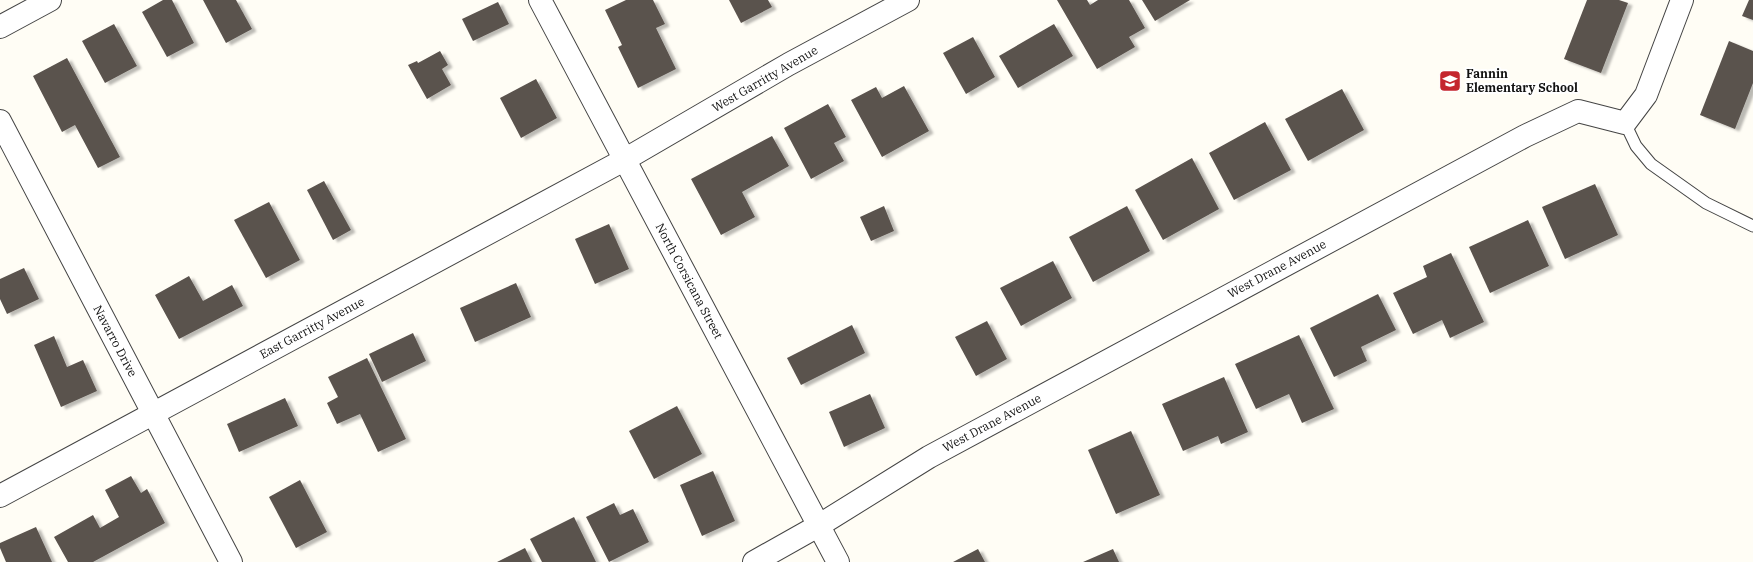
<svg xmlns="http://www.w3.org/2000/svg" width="1753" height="562" font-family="'IBM Plex Serif',serif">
<defs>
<filter id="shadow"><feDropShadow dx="4.5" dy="2.5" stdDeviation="1" flood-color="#0004"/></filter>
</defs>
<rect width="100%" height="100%" fill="#fffdf5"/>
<g fill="#5a524d" filter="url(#shadow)">
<path d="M 163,0 L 172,0 L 194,43 L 167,57 L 142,12 Z"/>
<path d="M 203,0 L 236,0 L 252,29 L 226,43 Z"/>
<path d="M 626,0 L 653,0 L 665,24 L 656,28 L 676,69 L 638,88 L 618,47 L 622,45 L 605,10 Z"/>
<path d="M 729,0 L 768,0 L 772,7 L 741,23 Z"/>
<path d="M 1057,0 L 1087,0 L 1090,5 L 1098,0 L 1129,0 L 1145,28 L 1129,37 L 1135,47 L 1097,69 Z"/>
<path d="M 1142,0 L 1190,0 L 1155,21 Z"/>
<path d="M 1587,0 L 1619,0 L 1628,3 L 1601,73 L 1564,59 Z"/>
<path d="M 1749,0 L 1753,0 L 1753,20 L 1742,16 Z"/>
<path d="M 498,2 L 509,24 L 473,41 L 462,19 Z"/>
<path d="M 114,24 L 137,66 L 105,83 L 82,41 Z"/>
<path d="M 1054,24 L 1073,56 L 1018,88 L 999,56 Z"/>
<path d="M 973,37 L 995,77 L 966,94 L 943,53 Z"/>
<path d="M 1729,41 L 1753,51 L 1753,83 L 1735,129 L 1700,115 Z"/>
<path d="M 440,51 L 448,65 L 442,69 L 451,85 L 427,99 L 408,65 L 417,61 L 418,63 Z"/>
<path d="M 67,58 L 120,157 L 98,168 L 75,125 L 62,132 L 33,76 Z"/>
<path d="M 536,79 L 557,118 L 521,138 L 500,98 Z"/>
<path d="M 904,86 L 929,131 L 882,157 L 851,100 L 876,87 L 882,98 Z"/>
<path d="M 1342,89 L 1364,130 L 1308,161 L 1285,119 Z"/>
<path d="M 828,104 L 846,137 L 834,143 L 844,161 L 811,179 L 784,128 Z"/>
<path d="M 1265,122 L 1291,170 L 1234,200 L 1209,153 Z"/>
<path d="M 772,136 L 789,166 L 742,192 L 755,217 L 721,235 L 691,179 Z"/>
<path d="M 1192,158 L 1219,209 L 1163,240 L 1135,190 Z"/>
<path d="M 324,181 L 351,230 L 333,240 L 307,190 Z"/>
<path d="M 1595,184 L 1618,235 L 1565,259 L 1542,207 Z"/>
<path d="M 269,202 L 300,260 L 266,278 L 234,220 Z"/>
<path d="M 884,206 L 894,231 L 871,241 L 860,217 Z"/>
<path d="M 1127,206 L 1150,251 L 1093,282 L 1069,237 Z"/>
<path d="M 1528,220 L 1549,266 L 1490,293 L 1469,247 Z"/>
<path d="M 609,224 L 629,269 L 595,284 L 575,239 Z"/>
<path d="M 1451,253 L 1484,322 L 1450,338 L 1442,320 L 1413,334 L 1393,293 L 1427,277 L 1423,266 Z"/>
<path d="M 1053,261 L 1072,298 L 1021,326 L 1000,288 Z"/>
<path d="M 24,268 L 39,299 L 7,314 L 0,299 L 0,279 Z"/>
<path d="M 189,276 L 203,301 L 232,285 L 243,306 L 179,339 L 155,295 Z"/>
<path d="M 516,283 L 531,317 L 475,342 L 460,308 Z"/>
<path d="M 1378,294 L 1396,330 L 1361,347 L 1367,361 L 1334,377 L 1310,328 Z"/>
<path d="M 987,321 L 1007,359 L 976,376 L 955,337 Z"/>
<path d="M 852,325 L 865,353 L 801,385 L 787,358 Z"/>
<path d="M 413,333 L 426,361 L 382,382 L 369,354 Z"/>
<path d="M 1299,335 L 1334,409 L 1302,423 L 1289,394 L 1256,409 L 1235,364 Z"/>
<path d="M 54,336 L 67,367 L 83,360 L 97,391 L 61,407 L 34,345 Z"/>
<path d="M 367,358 L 406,439 L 378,452 L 360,414 L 337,424 L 327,403 L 338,397 L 328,377 Z"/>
<path d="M 1224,377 L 1248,432 L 1221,444 L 1218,436 L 1183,451 L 1162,404 Z"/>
<path d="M 870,394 L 885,428 L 844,447 L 829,412 Z"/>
<path d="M 285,398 L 298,426 L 239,452 L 227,424 Z"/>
<path d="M 677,406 L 702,454 L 654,479 L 629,431 Z"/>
<path d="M 1131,431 L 1160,495 L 1116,514 L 1088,450 Z"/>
<path d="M 713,471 L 735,521 L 702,536 L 680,485 Z"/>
<path d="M 131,476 L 141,493 L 147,489 L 165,523 L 93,562 L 68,562 L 54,537 L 93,515 L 100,528 L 119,517 L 105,490 Z"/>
<path d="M 300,480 L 327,532 L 296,548 L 269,497 Z"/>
<path d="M 614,503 L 620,515 L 633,509 L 649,542 L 609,562 L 586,517 Z"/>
<path d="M 574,517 L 596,562 L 542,562 L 530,539 Z"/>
<path d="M 36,527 L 52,562 L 6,562 L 0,548 L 0,543 Z"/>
<path d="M 525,548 L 532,562 L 497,562 Z"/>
<path d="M 978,549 L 985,562 L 953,562 Z"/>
<path d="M 1113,549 L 1119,562 L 1083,562 Z"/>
</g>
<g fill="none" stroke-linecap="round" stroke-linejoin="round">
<g stroke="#444" stroke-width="13">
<path id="service" d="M 1625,123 L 1636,146 L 1651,164 L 1706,203 L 1753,226"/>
</g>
<g stroke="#444" stroke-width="24">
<g id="minor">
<path d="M 540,0 L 838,562"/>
<path d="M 0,27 L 50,0"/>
<path d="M 0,121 L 231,562"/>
<path d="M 0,496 L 624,160 L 789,64 L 908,0"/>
<path d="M 754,562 L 818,526 L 929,457 L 1525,136 L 1578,111 L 1625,123 L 1646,95 L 1682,0"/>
</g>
</g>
<use href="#service" stroke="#fff" stroke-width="11"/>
<use href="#minor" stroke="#fff" stroke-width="22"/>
</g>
<defs>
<g id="school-square" transform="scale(1.15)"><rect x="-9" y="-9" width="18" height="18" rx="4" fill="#c4262e" stroke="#fff"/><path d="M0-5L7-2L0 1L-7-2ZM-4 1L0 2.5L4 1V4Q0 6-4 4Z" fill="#fff"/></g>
</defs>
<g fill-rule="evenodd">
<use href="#school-square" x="1450" y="81"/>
</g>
<g text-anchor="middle" stroke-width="4" stroke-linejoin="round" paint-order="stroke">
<g font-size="12" font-weight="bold" fill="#111" stroke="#fff" text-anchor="start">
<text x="1466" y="78">Fannin<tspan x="1466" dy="14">Elementary School</tspan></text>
</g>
<g font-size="12" fill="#111" stroke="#fff">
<text transform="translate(765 79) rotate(-30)" y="4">West Garritty Avenue</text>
<text transform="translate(1277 269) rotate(-28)" y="4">West Drane Avenue</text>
<text transform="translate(689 281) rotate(62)" y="4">North Corsicana Street</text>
<text transform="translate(312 328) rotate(-28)" y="4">East Garritty Avenue</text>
<text transform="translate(115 341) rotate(62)" y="4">Navarro Drive</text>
<text transform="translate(992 423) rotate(-28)" y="4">West Drane Avenue</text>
</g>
</g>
</svg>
